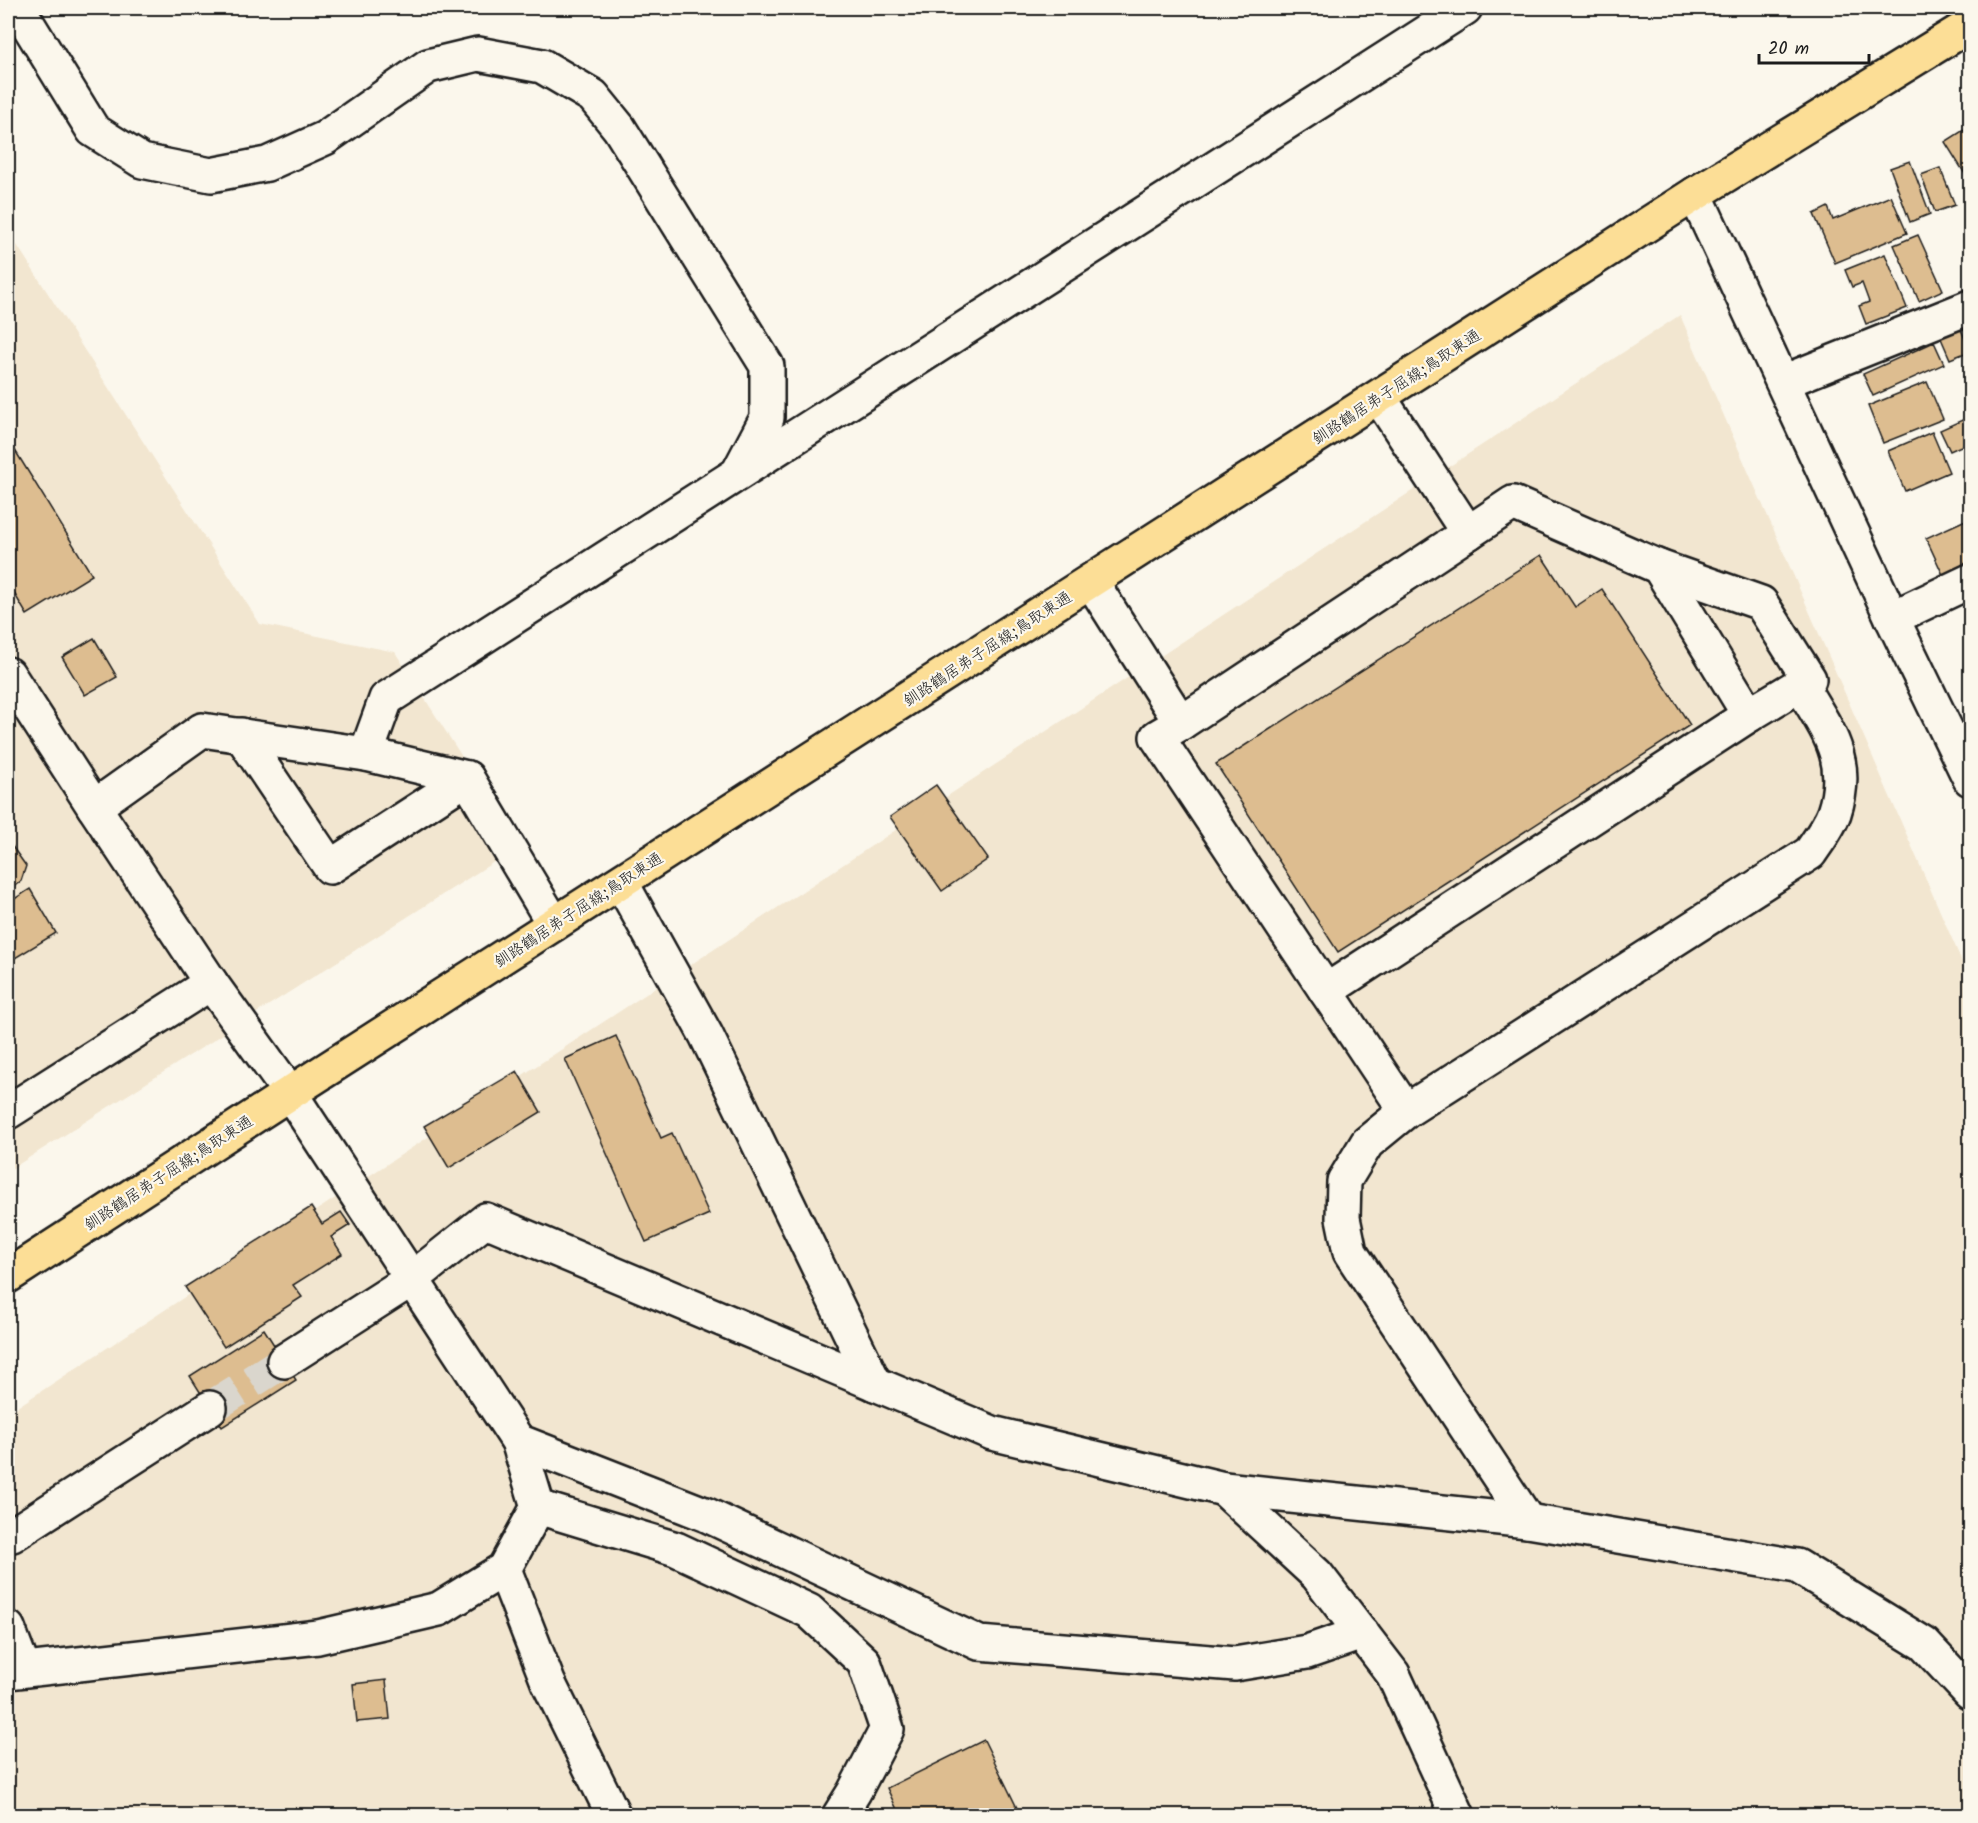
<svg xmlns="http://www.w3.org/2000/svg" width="1978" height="1823" font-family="Kalam,'Klee One',sans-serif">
<rect width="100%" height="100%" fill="#fbf7ec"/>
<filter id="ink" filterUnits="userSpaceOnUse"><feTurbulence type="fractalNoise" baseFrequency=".0167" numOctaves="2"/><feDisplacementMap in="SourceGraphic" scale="12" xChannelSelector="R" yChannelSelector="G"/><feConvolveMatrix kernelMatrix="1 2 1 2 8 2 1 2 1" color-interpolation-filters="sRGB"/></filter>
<g filter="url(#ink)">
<g fill="#f2e6d0">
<path d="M 8,231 L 260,624 L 395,652 L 519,846 L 8,1171 Z"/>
<path d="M 1680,315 L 1970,980 L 1970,1815 L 8,1816 L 8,1413 Z"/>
</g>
<g fill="#ddbd90" stroke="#1c1c1c" stroke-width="1.5">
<path d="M 1970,126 L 1970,182 L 1945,142 Z"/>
<path d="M 1910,161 L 1930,214 L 1910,222 L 1890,168 Z"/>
<path d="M 1940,168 L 1955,205 L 1935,212 L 1921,175 Z"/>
<path d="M 1891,196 L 1907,233 L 1835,263 L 1814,214 L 1828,207 L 1833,220 Z"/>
<path d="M 1918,235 L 1943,290 L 1919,301 L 1894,245 Z"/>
<path d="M 1885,254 L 1907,308 L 1866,324 L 1859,306 L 1869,302 L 1862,283 L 1852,287 L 1845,270 Z"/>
<path d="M 1960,327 L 1970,351 L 1950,359 L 1940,336 Z"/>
<path d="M 1934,342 L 1944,364 L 1873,396 L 1863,374 Z"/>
<path d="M 1927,382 L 1943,419 L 1883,443 L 1868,406 Z"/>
<path d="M 1969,417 L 1970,421 L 1970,442 L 1950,451 L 1940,430 Z"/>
<path d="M 1932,432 L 1949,472 L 1905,491 L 1888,451 Z"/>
<path d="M 8,439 L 92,575 L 27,615 L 8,583 Z"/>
<path d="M 1970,518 L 1970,565 L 1944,577 L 1926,538 Z"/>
<path d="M 1541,555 L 1575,607 L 1602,589 L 1690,725 L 1338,952 L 1216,764 Z"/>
<path d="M 94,638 L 117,677 L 85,695 L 62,657 Z"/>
<path d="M 936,785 L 988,859 L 942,891 L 890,817 Z"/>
<path d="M 8,844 L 11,845 L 26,866 L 21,881 L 8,891 Z"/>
<path d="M 30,889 L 56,933 L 15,958 L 8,945 L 8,903 Z"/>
<path d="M 616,1036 L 661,1138 L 672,1133 L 709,1214 L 646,1242 L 565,1059 Z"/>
<path d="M 517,1071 L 541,1112 L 449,1168 L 424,1126 Z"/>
<path d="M 311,1207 L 322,1224 L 341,1212 L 350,1225 L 331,1237 L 342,1254 L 293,1285 L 302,1297 L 224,1347 L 185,1287 Z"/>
<path d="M 264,1329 L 296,1380 L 222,1427 L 190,1376 Z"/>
<path d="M 386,1680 L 390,1719 L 357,1722 L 353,1684 Z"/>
<path d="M 984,1740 L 1021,1816 L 900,1816 L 887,1788 Z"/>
</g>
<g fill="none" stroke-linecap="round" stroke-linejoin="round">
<path stroke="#dad6cd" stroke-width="33" stroke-dasharray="33 16" stroke-linecap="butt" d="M 210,1408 L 284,1361"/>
<g stroke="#1c1c1c" stroke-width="38">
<g id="minor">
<path d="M 18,8 L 93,130 L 142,161 L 211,175 L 267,164 L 325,138 L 428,66 L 478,54 L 542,66 L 593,96 L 619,128 L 767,366 L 767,418 L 738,473"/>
<path d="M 1695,194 L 1892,618 L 1970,779"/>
<path d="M 1783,382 L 1970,307"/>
<path d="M 1659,567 L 1761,603 L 1809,679 L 1749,715"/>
<path d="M 1091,581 L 1181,723 L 1468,533 L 1379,397"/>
<path d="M 1892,618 L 1970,581"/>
<path d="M 8,674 L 94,807 L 211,983 L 290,1093 L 518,1441 L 538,1507 L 504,1569 L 439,1609 L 318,1637 L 8,1672"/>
<path d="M 1181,723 L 1157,737 L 1326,991 L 1749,715 L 1659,567 L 1513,503 L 1468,533"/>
<path d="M 241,735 L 330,867 L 467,778"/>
<path d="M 366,754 L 386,699 L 1465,8"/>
<path d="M 94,807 L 202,730 L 366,754 L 467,778 L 554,924"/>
<path d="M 621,882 L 706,1035 L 875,1384"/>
<path d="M 1326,991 L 1406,1111"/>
<path d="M 8,1112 L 211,983"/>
<path d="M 284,1361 L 412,1279 L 486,1220 L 992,1433 L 1224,1489 L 1528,1521 L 1797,1566 L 1924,1644 L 1970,1693"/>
<path d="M 518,1441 L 707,1515 L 979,1643 L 1235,1664 L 1307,1652 L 1362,1633"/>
<path d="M 1224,1489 L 1317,1575 L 1393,1674 L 1458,1816"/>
<path d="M 538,1507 L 676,1549 L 809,1611 L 864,1662 L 887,1729 L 854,1792 L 839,1816"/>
<path d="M 1528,1521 L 1350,1252 L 1343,1218 L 1344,1181 L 1367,1143 L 1406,1111 L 1810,853 C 1818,841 1829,827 1834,813 C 1852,758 1826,729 1800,684"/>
<path d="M 8,1536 L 12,1535 L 210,1408"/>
<path d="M 504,1569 L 548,1682 L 614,1816"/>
<path d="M 8,1628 L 24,1670"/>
</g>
</g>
<g stroke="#1c1c1c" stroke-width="38">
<path id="major" d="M 8,1276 L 290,1093 L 1695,194 L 1970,25"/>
</g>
<use href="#minor" stroke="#fbf7ec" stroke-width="33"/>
<use href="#major" stroke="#fcde96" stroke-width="33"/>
</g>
</g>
<g text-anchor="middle" stroke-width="4.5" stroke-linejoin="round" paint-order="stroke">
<g font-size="16" fill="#1c1c1c" stroke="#fbf7ec">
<text transform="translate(1396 386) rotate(-33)" y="6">釧路鶴居弟子屈線;鳥取東通</text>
<text transform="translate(987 648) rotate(-33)" y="6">釧路鶴居弟子屈線;鳥取東通</text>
<text transform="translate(578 909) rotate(-33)" y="6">釧路鶴居弟子屈線;鳥取東通</text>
<text transform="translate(168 1172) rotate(-33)" y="6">釧路鶴居弟子屈線;鳥取東通</text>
</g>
</g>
<rect width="1978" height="1823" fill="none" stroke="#fbf7ec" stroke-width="30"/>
<rect x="15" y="15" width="1948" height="1793" fill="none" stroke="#1c1c1c" stroke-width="2" filter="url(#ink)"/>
<path d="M1759 54v9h110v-9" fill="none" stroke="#1c1c1c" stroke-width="3"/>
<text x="1768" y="54" font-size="18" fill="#1c1c1c" stroke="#fbf7ec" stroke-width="4.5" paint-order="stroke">20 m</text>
</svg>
